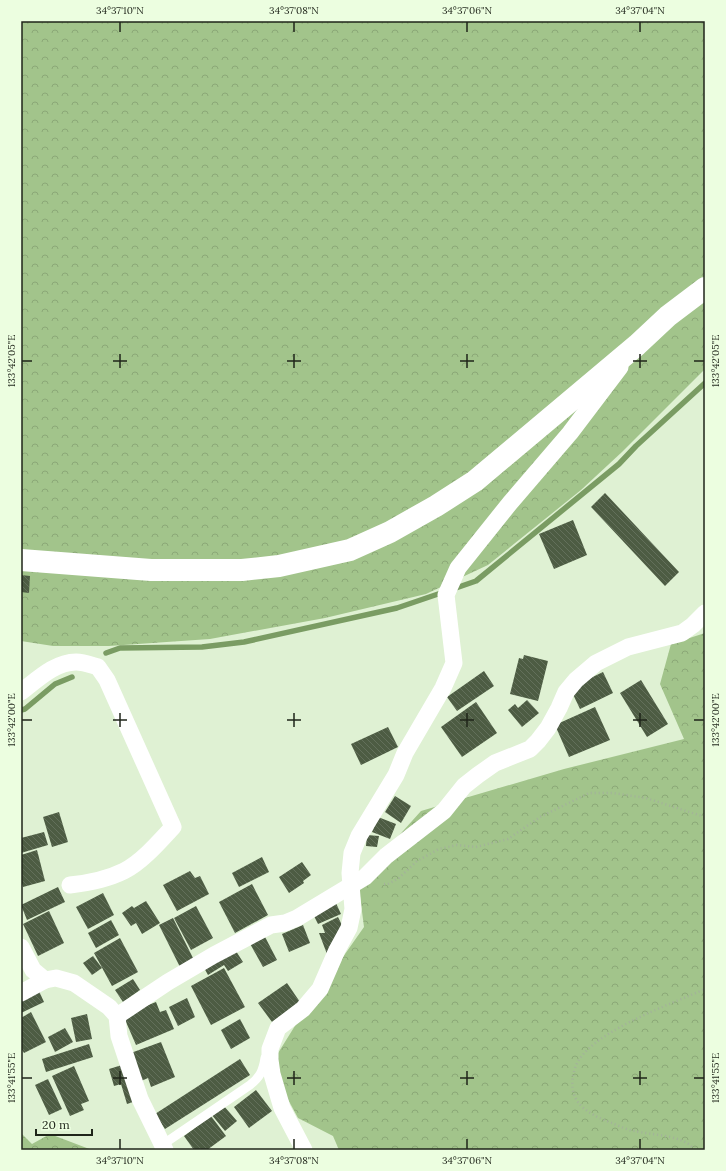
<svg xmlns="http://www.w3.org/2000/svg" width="726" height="1171" font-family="Lora,serif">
<defs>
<pattern id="forest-crowns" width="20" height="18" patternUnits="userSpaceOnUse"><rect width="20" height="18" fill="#a2c48b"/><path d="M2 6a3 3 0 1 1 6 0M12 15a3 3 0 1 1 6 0" fill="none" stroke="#8ba877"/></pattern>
<pattern id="building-back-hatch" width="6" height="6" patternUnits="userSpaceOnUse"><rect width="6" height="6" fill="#4d5c43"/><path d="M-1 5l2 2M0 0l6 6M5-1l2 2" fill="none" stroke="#63705b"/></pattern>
</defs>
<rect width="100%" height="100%" fill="#dff1d3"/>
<g fill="url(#forest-crowns)">
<path d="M 21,21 L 705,21 L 705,369 L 622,452 L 581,490 L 488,565 L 426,594 L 325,618 L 210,639 L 109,646 L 53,646 L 21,641 Z"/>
<path d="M 705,633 L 705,1150 L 339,1150 L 333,1136 L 298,1118 L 270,1066 L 298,1021 L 364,927 L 358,881 L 421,811 L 564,769 L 684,739 L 660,684 L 671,644 Z"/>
<path d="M 21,1133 L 32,1144 L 50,1134 L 92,1150 L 21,1150 Z"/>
</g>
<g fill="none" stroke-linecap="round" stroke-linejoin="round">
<g stroke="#7a9c63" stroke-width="5.5">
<path d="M 453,589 L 476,581 L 619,464 L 636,446 L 705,383"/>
<path d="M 106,653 L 120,648 L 202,647 L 244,642 L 397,608 L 444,592"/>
<path d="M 21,710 L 25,709 L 55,684 L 72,677"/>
</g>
</g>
<g fill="url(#building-back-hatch)">
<path d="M 605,493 L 679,572 L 665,586 L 591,507 Z"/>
<path d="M 573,520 L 587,555 L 554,569 L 539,534 Z"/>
<path d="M 21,575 L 30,576 L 29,593 L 21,592 Z"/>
<path d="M 524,655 L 548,661 L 538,701 L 510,694 L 519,658 L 523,659 Z"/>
<path d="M 484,671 L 494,686 L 457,711 L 447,697 Z"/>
<path d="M 603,672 L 613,693 L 580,709 L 570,688 Z"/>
<path d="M 641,680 L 668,724 L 647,737 L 620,693 Z"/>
<path d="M 527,700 L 539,713 L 522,727 L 508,710 L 515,704 L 518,708 Z"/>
<path d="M 476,702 L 497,733 L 462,757 L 441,727 Z"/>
<path d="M 595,707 L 610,740 L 569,757 L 555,725 Z"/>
<path d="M 388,727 L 398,747 L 361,765 L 351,744 Z"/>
<path d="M 395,796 L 411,806 L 401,823 L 385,812 Z"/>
<path d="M 59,812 L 68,842 L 52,847 L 43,817 Z"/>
<path d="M 378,817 L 396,824 L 390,839 L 372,832 Z"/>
<path d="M 44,832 L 48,845 L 21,853 L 21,838 Z"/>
<path d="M 367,835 L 379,836 L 377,847 L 366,846 Z"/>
<path d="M 37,850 L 45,881 L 23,887 L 21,879 L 21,855 Z"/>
<path d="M 262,857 L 269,872 L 239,887 L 232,873 Z"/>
<path d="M 302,862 L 311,875 L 303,881 L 304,883 L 289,893 L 279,877 Z"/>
<path d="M 190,871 L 195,878 L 200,876 L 209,894 L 177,911 L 163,885 Z"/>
<path d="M 252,884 L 268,915 L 235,933 L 219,902 Z"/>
<path d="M 58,887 L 65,902 L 27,920 L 21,905 Z"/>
<path d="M 103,893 L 114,915 L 88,929 L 76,907 Z"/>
<path d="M 146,901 L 160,923 L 142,934 L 136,923 L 131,926 L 122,913 L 132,906 L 134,908 Z"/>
<path d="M 335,901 L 341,914 L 318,924 L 312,912 Z"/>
<path d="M 196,906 L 213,938 L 191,950 L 174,918 Z"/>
<path d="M 49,911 L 64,943 L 38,956 L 23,924 Z"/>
<path d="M 338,917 L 343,927 L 327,954 L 319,933 L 325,933 L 322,925 Z"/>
<path d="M 173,918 L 194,960 L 180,967 L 159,925 Z"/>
<path d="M 111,920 L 119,935 L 96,948 L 88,933 Z"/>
<path d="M 303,925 L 310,943 L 289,952 L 282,934 Z"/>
<path d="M 263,933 L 277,960 L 263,967 L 248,940 Z"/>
<path d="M 120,938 L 138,972 L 112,986 L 94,953 Z"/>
<path d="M 234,948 L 243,962 L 228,971 L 224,965 L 208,975 L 203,966 Z"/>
<path d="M 93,956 L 102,968 L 92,975 L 83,963 Z"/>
<path d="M 224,968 L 245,1007 L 211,1025 L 191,986 Z"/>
<path d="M 133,979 L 140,990 L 123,1002 L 115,990 Z"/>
<path d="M 287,983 L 300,1002 L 272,1022 L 258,1003 Z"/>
<path d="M 38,989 L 44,1002 L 21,1013 L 21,998 Z"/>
<path d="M 187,998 L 195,1017 L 178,1026 L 169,1007 Z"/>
<path d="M 156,1002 L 160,1012 L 166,1010 L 174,1029 L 136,1045 L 123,1015 Z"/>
<path d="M 31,1012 L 46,1042 L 24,1053 L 21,1048 L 21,1018 Z"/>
<path d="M 87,1014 L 92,1039 L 76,1042 L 71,1018 Z"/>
<path d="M 240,1019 L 250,1038 L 231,1049 L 221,1030 Z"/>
<path d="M 65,1028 L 73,1042 L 55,1052 L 48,1037 Z"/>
<path d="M 161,1042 L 175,1077 L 151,1087 L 148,1078 L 139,1082 L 128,1054 Z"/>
<path d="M 89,1044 L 93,1057 L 46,1072 L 42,1059 Z"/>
<path d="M 240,1059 L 250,1075 L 165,1129 L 155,1114 Z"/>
<path d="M 122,1065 L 133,1102 L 127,1104 L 121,1084 L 114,1086 L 109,1069 Z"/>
<path d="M 74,1066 L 89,1101 L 81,1104 L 84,1110 L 70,1116 L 52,1076 Z"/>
<path d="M 48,1079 L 62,1109 L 49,1115 L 35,1085 Z"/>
<path d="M 256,1090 L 272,1111 L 249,1128 L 234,1107 Z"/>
<path d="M 223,1105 L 237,1121 L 225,1131 L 211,1114 Z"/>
<path d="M 211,1116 L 226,1136 L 207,1150 L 194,1150 L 184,1136 Z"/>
</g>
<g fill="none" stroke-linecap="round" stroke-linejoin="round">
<g stroke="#a3b29a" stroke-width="2.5" stroke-dasharray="1 3" stroke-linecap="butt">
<path d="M 384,884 L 388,884 L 399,878 L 417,861 L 439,849 L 457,845 L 476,847 L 508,839 L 540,817 L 589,793 L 613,793 L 646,798 L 705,817"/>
<path d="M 694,1150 C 686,1135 650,1135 635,1131 C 627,1130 619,1126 612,1123 C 585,1113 565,1101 575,1068 C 586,1033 672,1004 705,989"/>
</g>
<path stroke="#fff" stroke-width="9" d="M 162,1145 L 250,1085 C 260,1077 263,1071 265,1058"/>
<g stroke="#fff" stroke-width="17">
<path d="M 21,692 C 37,680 55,662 76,662 C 84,662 91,665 98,667 L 107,680 L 173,827 C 160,841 142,862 124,871 C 108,879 88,883 70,885"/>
<path d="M 21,947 L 33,970 L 45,980"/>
<path d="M 21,993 L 45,980 L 56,978 L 74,983 L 109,1007 L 117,1016 L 119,1036 L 140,1099 L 165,1150"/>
<path d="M 117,1016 L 168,982 L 214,955 L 271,925 L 285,923 L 297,918 L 365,877 L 386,856 L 444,811 L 464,786 L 478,775 L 495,763 L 530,749 L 538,741 L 548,728 L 559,708 L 566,692 L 576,680 L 596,663 L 628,647 L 682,633 L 693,625 L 705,613"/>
<path d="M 304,1150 L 282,1108 L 272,1074 L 270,1060 L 270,1049 L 278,1028 L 303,1009 L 320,989 L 337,950 L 349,928 L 353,909 L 350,873 L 352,853 L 359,836 L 396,775 L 405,753 L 443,688 L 454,663 L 446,595 L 458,568 L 510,503 L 570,433 L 620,367"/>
</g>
<path stroke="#fff" stroke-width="22" d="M 21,560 L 151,570 L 242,570 L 279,566 L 350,550 L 390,532 L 436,506 L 475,481 L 637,345 L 668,316 L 705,288"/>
</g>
<path fill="none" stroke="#1f251a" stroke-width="1.5" d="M 120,22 L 120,32M 294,22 L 294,32M 467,22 L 467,32M 640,22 L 640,32M 120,354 L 120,368M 294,354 L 294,368M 467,354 L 467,368M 640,354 L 640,368M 22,361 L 32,361M 113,361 L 127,361M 287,361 L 301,361M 460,361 L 474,361M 633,361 L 647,361M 694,361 L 704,361M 120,713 L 120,727M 294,713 L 294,727M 467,713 L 467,727M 640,713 L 640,727M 22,720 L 32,720M 113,720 L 127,720M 287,720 L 301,720M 460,720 L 474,720M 633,720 L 647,720M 694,720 L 704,720M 120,1071 L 120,1085M 294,1071 L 294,1085M 467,1071 L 467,1085M 640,1071 L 640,1085M 22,1078 L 32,1078M 113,1078 L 127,1078M 287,1078 L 301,1078M 460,1078 L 474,1078M 633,1078 L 647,1078M 694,1078 L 704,1078M 120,1139 L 120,1149M 294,1139 L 294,1149M 467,1139 L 467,1149M 640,1139 L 640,1149"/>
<rect width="726" height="1171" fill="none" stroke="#ecfee0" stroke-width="44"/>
<path d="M36 1129v6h56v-6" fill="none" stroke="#1f251a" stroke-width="2"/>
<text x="42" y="1129" font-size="12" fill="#1f251a" stroke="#ecfee0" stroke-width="3" paint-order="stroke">20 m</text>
<rect x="22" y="22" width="682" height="1127" fill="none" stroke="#1f251a" stroke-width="1.5"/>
<g font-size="10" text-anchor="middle" fill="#1f251a">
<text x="120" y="14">34°37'10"N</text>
<text x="294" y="14">34°37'08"N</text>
<text x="467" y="14">34°37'06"N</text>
<text x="640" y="14">34°37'04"N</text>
<text transform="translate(715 361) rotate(-90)" y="4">133°42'05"E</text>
<text transform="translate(11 361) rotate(-90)" y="4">133°42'05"E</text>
<text transform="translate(715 720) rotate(-90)" y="4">133°42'00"E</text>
<text transform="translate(11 720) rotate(-90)" y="4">133°42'00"E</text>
<text transform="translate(715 1078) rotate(-90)" y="4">133°41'55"E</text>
<text transform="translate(11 1078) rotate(-90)" y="4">133°41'55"E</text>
<text x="120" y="1164">34°37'10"N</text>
<text x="294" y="1164">34°37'08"N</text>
<text x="467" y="1164">34°37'06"N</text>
<text x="640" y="1164">34°37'04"N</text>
</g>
</svg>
